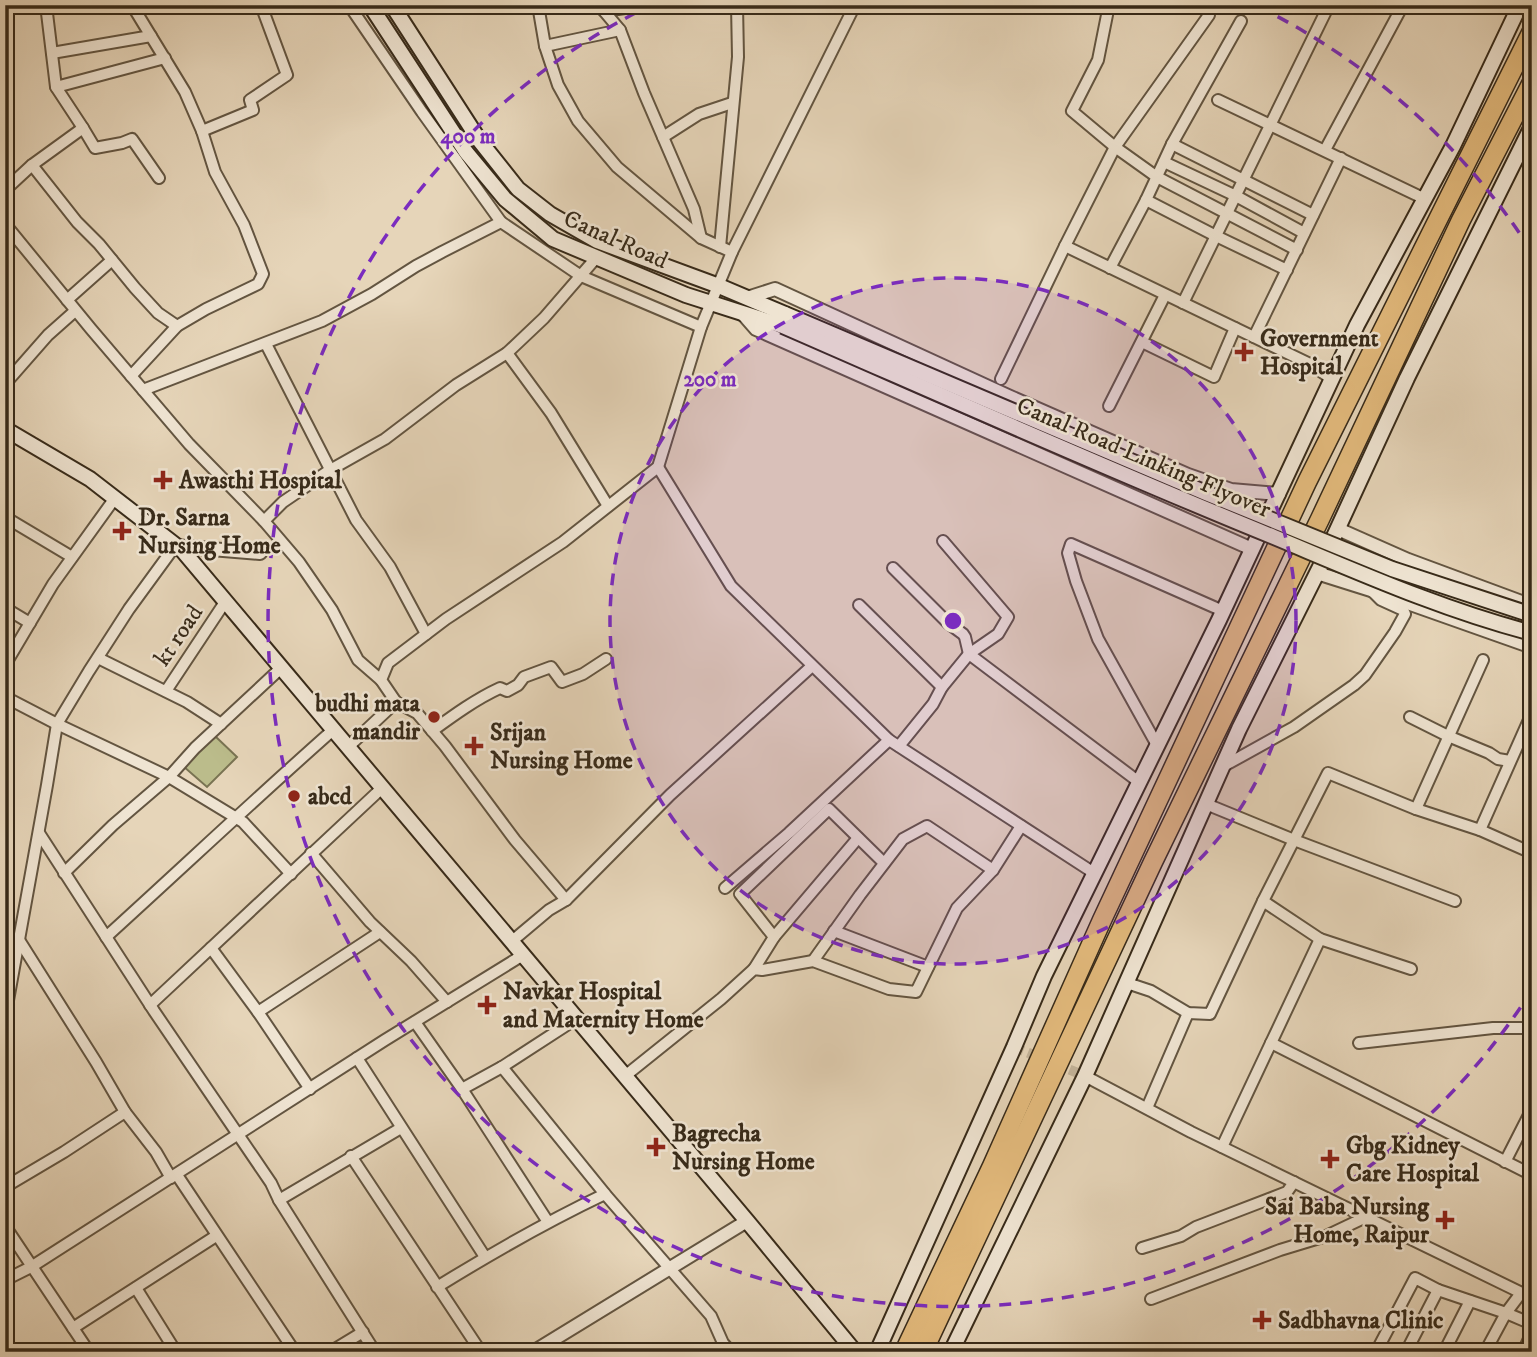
<svg xmlns="http://www.w3.org/2000/svg" width="1537" height="1357" font-family="'IM FELL DW Pica',serif">
<rect width="100%" height="100%" fill="#e6d5b9"/>
<filter id="stains"><feTurbulence type="fractalNoise" baseFrequency=".00286" numOctaves="4"/><feColorMatrix values="0 0 0 0 .2 0 0 0 0 .09 0 0 0 0 .02 0 0 0 .5 -.17"/></filter>
<radialGradient id="worn" r=".72"><stop offset=".6" stop-color="#630" stop-opacity="0"/><stop offset="1" stop-color="#630" stop-opacity=".3"/></radialGradient>
<path fill="#bbbc8b" stroke="#797352" stroke-width="2" d="M 215,736 L 237,757 L 207,787 L 183,766 Z"/>
<g fill="none" stroke-linecap="round" stroke-linejoin="round">
<path stroke="#c3b399" stroke-width="10" stroke-dasharray="10 5" stroke-linecap="butt" d="M 1014,1047 L 1085,1076"/>
<g stroke="#635541" stroke-width="14">
<g id="minor">
<path d="M 46,5 L 56,87"/>
<path d="M 349,5 L 422,112 L 501,222 L 581,276 L 701,327"/>
<path d="M 538,5 L 545,46 L 558,85 L 578,121 L 617,167 L 701,238 L 732,252"/>
<path d="M 601,5 L 604,11 L 620,30 L 644,93 L 694,209 L 701,238"/>
<path d="M 1109,5 L 1098,60 L 1072,111 L 1115,147 L 1157,177 L 1297,250"/>
<path d="M 5,8 L 21,5"/>
<path d="M 604,11 L 646,5"/>
<path d="M 545,46 L 620,30"/>
<path d="M 52,53 L 151,36"/>
<path d="M 1218,100 L 1425,199"/>
<path d="M 83,128 L 56,87 L 165,58"/>
<path d="M 202,131 L 253,110 L 250,100 L 287,75 L 261,5"/>
<path d="M 663,137 L 699,114 L 732,103"/>
<path d="M 1172,144 L 1313,215"/>
<path d="M 1325,150 L 1403,5"/>
<path d="M 1164,162 L 1236,196 L 1304,233"/>
<path d="M 32,165 L 77,222 L 99,244 L 135,288 L 158,313 L 177,326"/>
<path d="M 5,190 L 32,165 L 83,128 L 95,148 L 122,143 L 132,139 L 159,178"/>
<path d="M 1146,200 L 1216,236 L 1287,270"/>
<path d="M 5,224 L 91,329 L 189,444 L 264,521 L 299,562 L 332,610 L 358,660 L 381,680"/>
<path d="M 1065,246 L 1310,364 L 1332,379"/>
<path d="M 720,247 L 738,57 L 737,5"/>
<path d="M 1110,268 L 1146,200 L 1172,144 L 1241,21"/>
<path d="M 67,300 L 112,260"/>
<path d="M 1183,303 L 1329,5"/>
<path d="M 1254,337 L 1341,158"/>
<path d="M 1142,342 L 1214,377 L 1235,328"/>
<path d="M 266,344 L 356,520 L 390,567 L 426,634"/>
<path d="M 507,353 L 551,413 L 608,506"/>
<path d="M 131,376 L 177,326 L 206,309 L 258,284 L 263,274 L 244,225 L 215,172 L 202,131 L 185,92 L 132,5"/>
<path d="M 1001,379 L 1065,246 L 1115,147 L 1209,15 L 1209,9 L 1203,5"/>
<path d="M 5,384 L 48,335 L 75,311"/>
<path d="M 143,390 L 322,321 L 372,294 L 416,266 L 442,252 L 501,222"/>
<path d="M 1109,406 L 1165,295"/>
<path d="M 658,467 L 731,586 L 889,740 L 1094,873"/>
<path d="M 5,517 L 72,557"/>
<path d="M 264,521 L 283,502 L 330,470 L 385,439 L 456,385 L 507,353 L 544,318 L 596,258"/>
<path d="M 893,568 L 948,623 L 963,634 L 965,637 L 969,654 L 1139,782"/>
<path d="M 859,605 L 942,687"/>
<path d="M 5,608 L 30,623"/>
<path d="M 98,658 L 187,702 L 221,724"/>
<path d="M 5,665 L 53,584 L 115,498"/>
<path d="M 166,691 L 225,602"/>
<path d="M 5,697 L 57,724 L 169,777 L 243,822 L 291,874"/>
<path d="M 396,702 L 417,713 L 445,746 L 515,840 L 566,900"/>
<path d="M 1410,717 L 1448,736 L 1489,753 L 1498,759 L 1510,761"/>
<path d="M 432,731 C 454,715 476,699 500,688 L 507,691 L 518,685 L 524,677 L 551,667 L 562,682 L 583,674 L 606,659"/>
<path d="M 1157,745 L 1098,639 L 1076,581 L 1068,553 L 1071,544 L 1223,611"/>
<path d="M 899,746 L 933,704 L 942,687 L 969,654 L 998,634 L 1008,617 L 943,541"/>
<path d="M 348,747 L 396,702 L 381,680 L 388,663 L 446,619 L 563,542 L 658,467 L 701,327 L 732,252 L 855,5"/>
<path d="M 1222,767 L 1294,727 L 1354,685 L 1365,675 L 1395,632 L 1405,614 L 1403,610 L 1381,600 L 1372,591"/>
<path d="M 1206,804 L 1294,840 L 1455,901"/>
<path d="M 1416,809 L 1480,830 L 1532,853"/>
<path d="M 1480,830 L 1532,713"/>
<path d="M 39,833 L 154,1011 L 271,1183 L 279,1200 L 375,1352"/>
<path d="M 311,853 L 370,922 L 411,961 L 447,1002"/>
<path d="M 64,873 L 113,825 L 169,777 L 195,748 L 281,668"/>
<path d="M 725,888 L 789,833 L 889,740"/>
<path d="M 834,931 L 928,967"/>
<path d="M 106,937 C 182,868 256,798 333,730"/>
<path d="M 774,937 L 858,838"/>
<path d="M 1320,939 L 1263,901 L 1328,773 L 1416,809 L 1483,660"/>
<path d="M 19,940 L 96,1062 L 125,1112 L 156,1152 L 171,1178"/>
<path d="M 511,942 L 549,910 L 566,900 L 670,795 L 812,666"/>
<path d="M 211,948 L 258,1012 L 310,1089"/>
<path d="M 813,961 L 860,895 L 903,839 L 927,826 L 993,870"/>
<path d="M 754,969 L 774,937 L 740,894 L 829,809 L 884,863"/>
<path d="M 1411,969 L 1320,939 L 1271,1043 L 1532,1175"/>
<path d="M 1127,983 L 1151,991 L 1188,1013 L 1210,1014 L 1263,901"/>
<path d="M 150,1005 L 382,788"/>
<path d="M 258,1012 L 380,932"/>
<path d="M 5,1017 L 47,785 L 57,724 L 89,671 L 129,609 L 175,546"/>
<path d="M 415,1022 L 462,1089 L 548,1222"/>
<path d="M 1359,1043 L 1493,1028 L 1532,1028"/>
<path d="M 357,1058 L 485,1257"/>
<path d="M 502,1067 L 605,1194 L 711,1316 L 723,1343 L 731,1352"/>
<path d="M 625,1076 L 721,999 L 754,969 L 762,970 L 813,961 L 889,989 L 916,992 L 957,908 L 993,870 L 1021,826"/>
<path d="M 1085,1076 L 1191,1132 L 1532,1298"/>
<path d="M 462,1089 L 502,1067 L 576,1019"/>
<path d="M 1147,1108 L 1188,1013"/>
<path d="M 1222,1147 L 1271,1043"/>
<path d="M 351,1156 L 481,1352"/>
<path d="M 1505,1162 L 1532,1109"/>
<path d="M 177,1175 L 295,1352"/>
<path d="M 5,1187 L 64,1152 L 125,1112"/>
<path d="M 279,1200 L 401,1128"/>
<path d="M 5,1226 L 89,1352"/>
<path d="M 1142,1248 L 1181,1236 L 1196,1227 L 1287,1192 L 1294,1182"/>
<path d="M 5,1280 L 31,1267 L 385,1040 L 523,955"/>
<path d="M 437,1287 C 492,1253 546,1222 605,1194"/>
<path d="M 136,1288 L 176,1352"/>
<path d="M 1438,1290 L 1506,1313 L 1521,1293"/>
<path d="M 1151,1299 L 1280,1250 L 1326,1236 L 1366,1217"/>
<path d="M 73,1328 L 216,1236"/>
<path d="M 330,1352 L 363,1332"/>
<path d="M 1376,1352 L 1415,1278 L 1438,1290 L 1406,1352"/>
<path d="M 1444,1352 L 1470,1301"/>
<path d="M 1485,1352 L 1506,1313 L 1532,1324"/>
<path d="M 1523,1352 L 1532,1332"/>
</g>
</g>
<g stroke="#635541" stroke-width="16">
<g id="tertiary">
<path d="M 747,298 L 775,289 L 1008,396 L 1188,475 L 1231,490 L 1279,494"/>
<path d="M 742,313 L 756,329 L 1252,549"/>
<path d="M 1338,529 L 1408,560 L 1532,606"/>
<path d="M 175,546 L 260,553"/>
<path d="M 1317,573 L 1371,590 L 1532,647"/>
<path d="M 533,1352 L 747,1221"/>
</g>
</g>
<g stroke="#372a19" stroke-width="18">
<g id="secondary">
<path d="M 370,5 L 466,152 L 505,199 L 553,239 L 686,295 L 783,326"/>
<path d="M 392,5 L 479,140 L 518,189 L 550,214 L 597,241 L 719,286 L 785,314"/>
<path d="M 5,429 L 90,479 L 183,551 L 747,1221 L 855,1352"/>
<path d="M 877,1352 L 1014,1047 L 1044,976 L 1219,620 L 1357,325 L 1453,146 L 1520,5"/>
<path d="M 951,1352 L 1085,1076 L 1239,729 L 1320,567 L 1407,378 L 1532,126"/>
</g>
</g>
<g stroke="#372a19" stroke-width="21">
<g id="trunk">
<path d="M 904,1352 L 992,1166 L 1102,920 L 1307,482 L 1532,31"/>
<path d="M 923,1352 L 1153,862 L 1320,519 L 1461,220 L 1532,82"/>
</g>
</g>
<use href="#minor" stroke="#efe4d2" stroke-width="10"/>
<use href="#tertiary" stroke="#efe4d2" stroke-width="12"/>
<use href="#secondary" stroke="#efe4d2" stroke-width="14"/>
<use href="#trunk" stroke="#e3ba7c" stroke-width="18"/>
<g stroke="#372a19" stroke-width="18" stroke-linecap="butt">
<g id="secondary-bridge">
<path d="M 785,314 L 1206,493 L 1392,569 L 1532,615"/>
<path d="M 783,326 C 946,397 1109,470 1274,537 C 1358,572 1443,610 1532,633"/>
</g>
</g>
<use href="#secondary-bridge" stroke="#efe4d2" stroke-width="14"/>
</g>
<circle cx="953" cy="621" r="343" fill="#7b2cbf" fill-opacity=".12"/>
<g fill="none" stroke="#7b2cbf" stroke-width="3.5" stroke-dasharray="12 9">
<circle cx="953" cy="621" r="343"/>
<path d="M1532 990A686 686 0 1 1 647 7M1259 7A686 686 0 0 1 1532 252"/>
</g>
<g fill="#8f2418" stroke="#efe4d2" stroke-width="2.5">
<path d="M1240.5 341.5h7v7h7v7h-7v7h-7v-7h-7v-7h7z"/>
<path d="M159.5 469.5h7v7h7v7h-7v7h-7v-7h-7v-7h7z"/>
<path d="M118.5 520.5h7v7h7v7h-7v7h-7v-7h-7v-7h7z"/>
<circle cx="434" cy="717" r="7"/>
<path d="M470.5 735.5h7v7h7v7h-7v7h-7v-7h-7v-7h7z"/>
<circle cx="294" cy="796" r="7"/>
<path d="M483.5 994.5h7v7h7v7h-7v7h-7v-7h-7v-7h7z"/>
<path d="M652.5 1136.5h7v7h7v7h-7v7h-7v-7h-7v-7h7z"/>
<path d="M1326.5 1148.5h7v7h7v7h-7v7h-7v-7h-7v-7h7z"/>
<path d="M1441.5 1209.5h7v7h7v7h-7v7h-7v-7h-7v-7h7z"/>
<path d="M1258.5 1309.5h7v7h7v7h-7v7h-7v-7h-7v-7h7z"/>
</g>
<g text-anchor="middle" stroke-width="5" stroke-linejoin="round" paint-order="stroke">
<g font-size="24" fill="#372a19" stroke="#efe4d2">
<text transform="translate(616 239) rotate(24)" y="8">Canal Road</text>
<text transform="translate(1144 457) rotate(23)" y="8">Canal Road Linking Flyover</text>
<text transform="translate(178 635) rotate(-56)" y="8">kt road</text>
</g>
<g font-size="24" font-weight="bold" fill="#372a19" stroke="#efe4d2" text-anchor="start">
<text x="1260" y="346">Government<tspan x="1260" dy="28">Hospital</tspan></text>
<text x="179" y="488">Awasthi Hospital</text>
<text x="138" y="525">Dr. Sarna<tspan x="138" dy="28">Nursing Home</tspan></text>
<text x="420" y="711" text-anchor="end">budhi mata<tspan x="420" dy="28">mandir</tspan></text>
<text x="490" y="740">Srijan<tspan x="490" dy="28">Nursing Home</tspan></text>
<text x="308" y="804">abcd</text>
<text x="503" y="999">Navkar Hospital<tspan x="503" dy="28">and Maternity Home</tspan></text>
<text x="672" y="1141">Bagrecha<tspan x="672" dy="28">Nursing Home</tspan></text>
<text x="1346" y="1153">Gbg Kidney<tspan x="1346" dy="28">Care Hospital</tspan></text>
<text x="1429" y="1214" text-anchor="end">Sai Baba Nursing<tspan x="1429" dy="28">Home, Raipur</tspan></text>
<text x="1278" y="1328">Sadbhavna Clinic</text>
</g>
</g>
<circle cx="953" cy="621" r="10" fill="#7b2cbf" stroke="#efe4d2" stroke-width="3.5"/>
<g font-size="21" text-anchor="middle" font-weight="bold" fill="#7b2cbf" stroke="#efe4d2" stroke-width="5" stroke-linejoin="round" paint-order="stroke">
<text x="468" y="143">400 m</text>
<text x="710" y="386">200 m</text>
</g>
<rect width="1537" height="1357" fill="none" stroke="#e6d5b9" stroke-width="28"/>
<rect x="7" y="7" width="1523" height="1343" fill="none" stroke="#372a19" stroke-width="3.5"/>
<rect x="14" y="14" width="1509" height="1329" fill="none" stroke="#372a19" stroke-width="2"/>
<rect width="100%" height="100%" filter="url(#stains)"/>
<rect width="100%" height="100%" fill="url(#worn)"/>
</svg>
